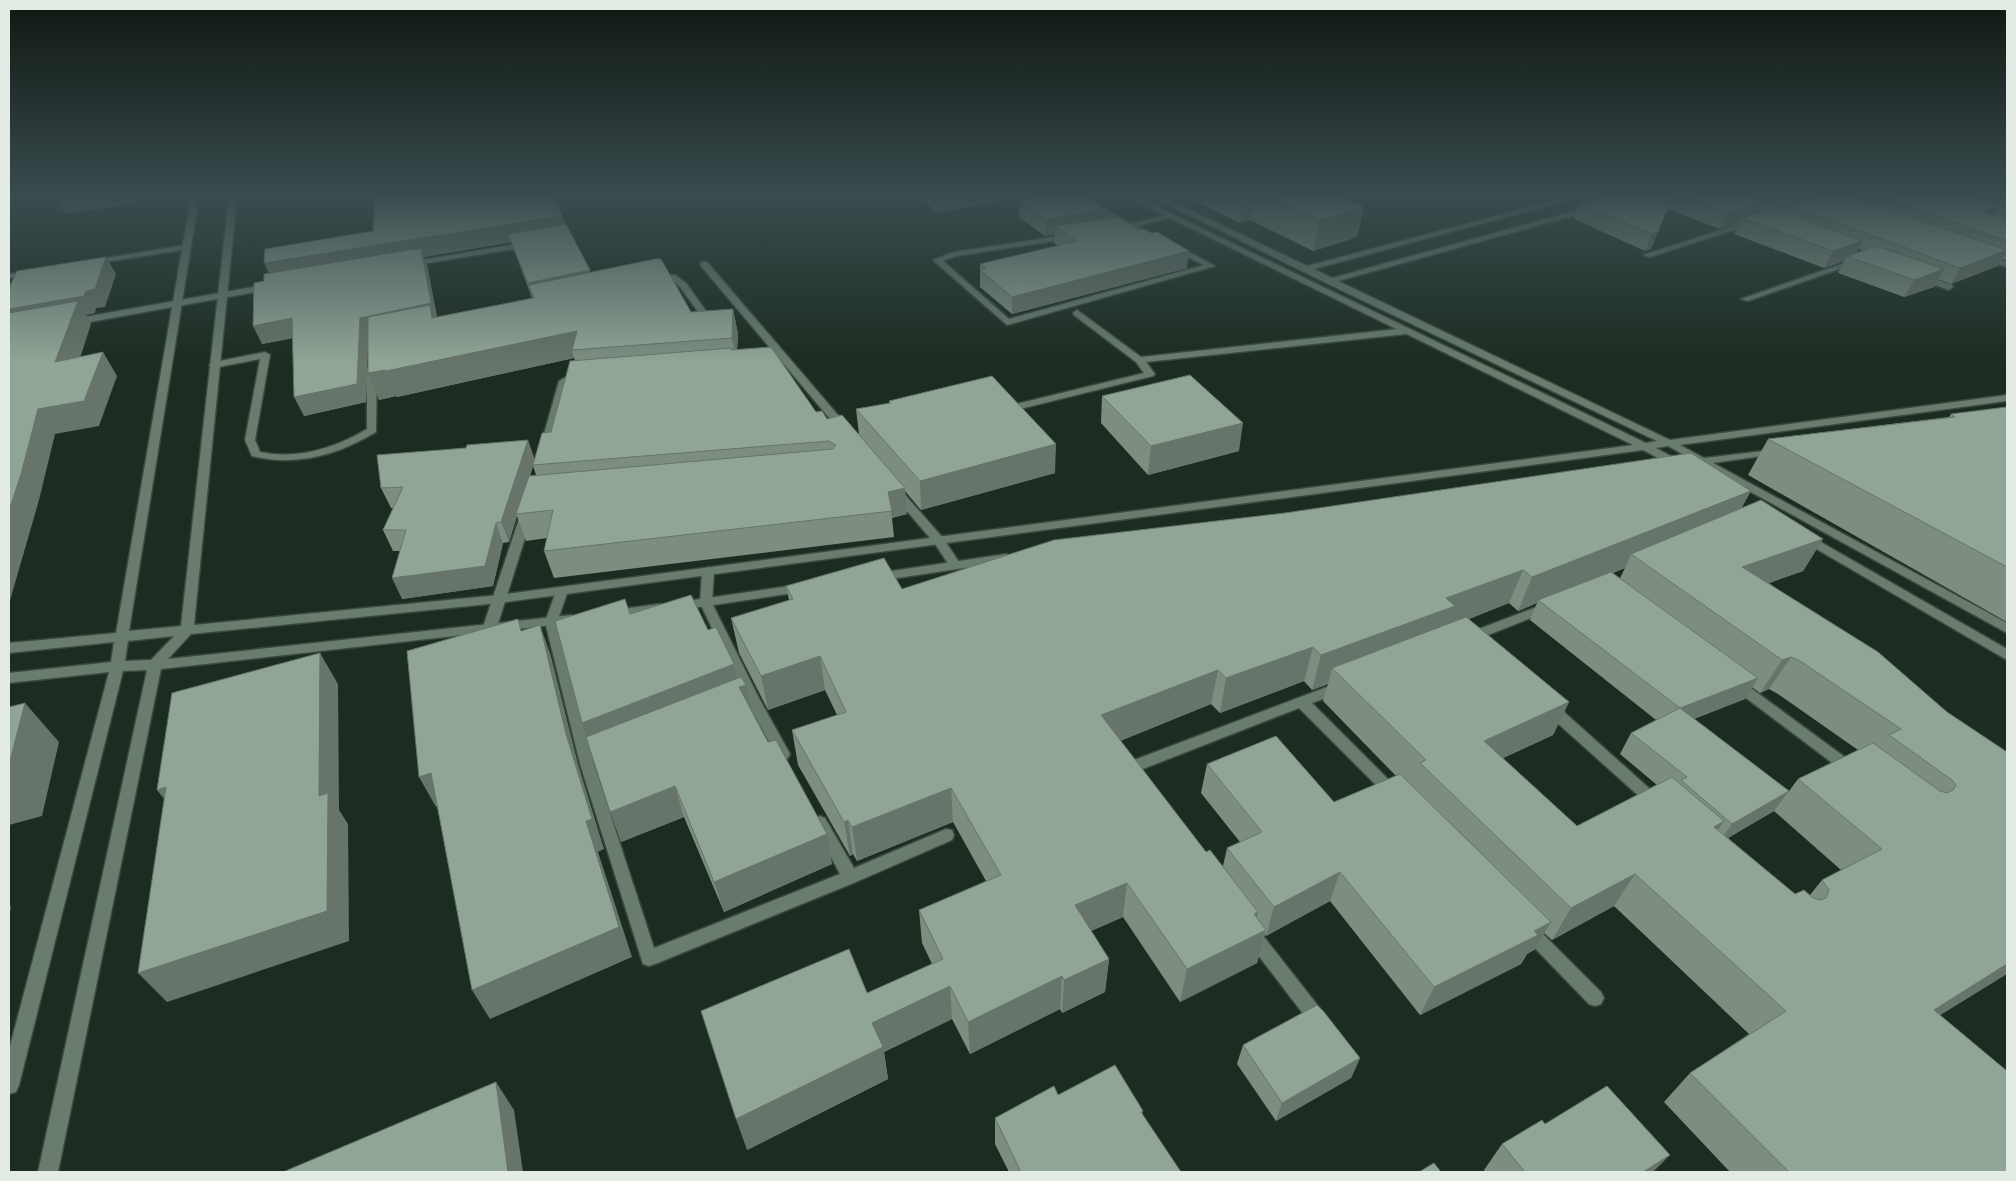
<svg xmlns="http://www.w3.org/2000/svg" width="2016" height="1181" font-family="'Asap Condensed',sans-serif">
<rect width="100%" height="100%" fill="#1c2c21"/>
<g fill="none" stroke-linecap="round" stroke-linejoin="round">
<g stroke="#3a483e" stroke-width="3">
<g id="lane">
<path d="M 701,262 L 707,262 L 849,428 L 850,430 L 849,432 L 841,432 L 701,266 Z"/>
<path d="M 896,488 L 900,489 L 943,538 L 961,565 L 959,568 L 951,568 L 935,544 L 890,491 Z"/>
</g>
</g>
<g stroke="#3a483e" stroke-width="3">
<g id="street">
<path d="M 1068,197 L 1078,197 L 1131,223 L 1172,214 L 1176,216 L 1137,226 L 1156,235 L 1156,239 L 1153,239 L 1129,228 L 1113,231 L 1113,227 L 1123,225 Z"/>
<path d="M 1749,221 L 1756,223 L 1650,257 L 1643,255 Z"/>
<path d="M 1072,234 L 1076,236 L 1075,238 L 956,256 L 943,261 L 1009,319 L 1204,265 L 1170,249 L 1170,245 L 1176,245 L 1215,266 L 1007,325 L 933,260 L 954,252 Z"/>
<path d="M 529,242 L 532,242 L 532,246 L 410,266 L 406,264 L 410,262 Z"/>
<path d="M 186,245 L 190,247 L 189,249 L 93,264 L 89,262 L 93,260 Z"/>
<path d="M 1982,255 L 1988,255 L 2007,262 L 2007,267 L 1982,259 Z"/>
<path d="M 1853,260 L 1860,262 L 1748,301 L 1741,299 Z"/>
<path d="M 31,270 L 34,270 L 34,274 L 9,278 L 9,274 Z"/>
<path d="M 1921,274 L 1952,285 L 1953,287 L 1949,290 L 1918,279 L 1917,277 Z"/>
<path d="M 675,275 L 686,283 L 711,318 L 710,320 L 704,320 L 680,287 L 673,281 L 657,282 L 653,279 L 657,276 Z"/>
<path d="M 270,284 L 273,285 L 273,289 L 73,325 L 69,322 L 73,319 Z"/>
<path d="M 1077,310 L 1141,357 L 1406,328 L 1411,331 L 1406,334 L 1146,362 L 1155,374 L 1153,376 L 1012,411 L 1008,410 L 1008,406 L 1144,373 L 1136,362 L 1074,315 L 1073,313 Z"/>
<path d="M 265,352 L 270,355 L 255,440 L 260,452 C 297,460 335,448 367,429 L 367,368 L 372,365 L 377,368 L 376,432 C 338,455 295,467 252,456 L 245,440 L 260,359 L 214,368 L 209,365 L 214,362 Z"/>
<path d="M 582,377 L 585,378 L 585,382 L 568,384 L 550,448 L 549,450 L 541,450 L 540,448 L 559,381 L 564,378 Z"/>
<path d="M 527,510 L 533,513 L 496,630 L 494,633 L 484,633 L 482,630 L 521,513 Z"/>
<path d="M 708,567 L 714,571 L 712,603 L 759,698 L 790,754 L 788,758 L 783,760 L 778,758 L 745,698 L 700,603 L 702,571 Z"/>
<path d="M 562,587 L 568,591 L 557,622 L 594,764 L 654,948 L 840,874 L 812,822 L 815,818 L 820,816 L 825,818 L 854,868 L 946,829 L 952,830 L 954,835 L 952,840 L 856,882 L 655,964 L 649,966 L 643,964 L 580,764 L 545,622 L 556,591 Z"/>
<path d="M 1547,603 L 1553,607 L 1551,610 L 1473,641 L 1463,641 L 1461,638 L 1463,635 Z"/>
<path d="M 1735,678 L 1740,680 L 1857,766 L 1859,770 L 1857,774 L 1852,776 L 1847,774 L 1730,686 L 1728,683 L 1730,680 Z"/>
<path d="M 1340,682 L 1345,683 L 1347,687 L 1345,691 L 1312,703 L 1399,790 L 1402,794 L 1399,798 L 1394,800 L 1389,798 L 1299,708 L 1135,772 L 1133,776 L 1128,778 L 1123,776 L 1119,769 L 1121,765 Z"/>
<path d="M 1549,702 L 1554,703 L 1660,798 L 1663,802 L 1660,806 L 1655,808 L 1650,806 L 1544,711 L 1542,707 L 1544,703 Z"/>
<path d="M 1527,921 L 1533,924 L 1601,992 L 1604,998 L 1601,1004 L 1595,1006 L 1589,1004 L 1521,934 L 1519,929 L 1521,924 Z"/>
<path d="M 1251,925 L 1257,928 L 1326,1016 L 1329,1022 L 1326,1028 L 1320,1031 L 1314,1028 L 1245,938 L 1242,933 L 1245,928 Z"/>
</g>
</g>
<g stroke="#3a483e" stroke-width="3">
<g id="secondary">
<path d="M 191,197 L 199,197 L 129,631 L 181,626 L 229,197 L 237,197 L 194,625 L 499,595 L 1633,445 L 1127,197 L 1137,197 L 1646,443 L 1657,441 L 1326,283 L 1153,197 L 1163,197 L 1307,266 L 1568,197 L 1581,197 L 1314,269 L 1332,278 L 1592,206 L 1595,206 L 1595,210 L 1338,281 L 1670,440 L 2007,395 L 2007,401 L 1680,445 L 1704,458 L 1780,449 L 1781,451 L 1776,454 L 1713,463 L 2007,623 L 2007,633 L 1700,464 L 1675,467 L 1643,450 L 499,603 L 191,634 L 168,659 L 571,615 L 577,619 L 571,623 L 161,669 L 58,1172 L 38,1172 L 147,670 L 123,671 L 19,1085 L 16,1092 L 9,1094 L 9,1050 L 109,672 L 9,683 L 9,673 L 111,662 L 114,642 L 9,653 L 9,643 L 116,633 ZM 1668,446 L 1691,459 L 1682,462 L 1656,448 ZM 174,636 L 151,660 L 125,661 L 128,641 Z"/>
<path d="M 1805,533 L 2007,649 L 2007,660 L 1801,540 L 1799,537 L 1801,534 Z"/>
<path d="M 1006,554 L 1012,558 L 1010,561 L 878,581 L 872,577 L 878,573 Z"/>
<path d="M 803,584 L 809,588 L 807,591 L 680,610 L 674,606 L 680,602 Z"/>
<path d="M 660,604 L 665,605 L 666,608 L 665,611 L 613,618 L 607,614 L 613,610 Z"/>
</g>
</g>
<use href="#lane" fill="#697c6e" fill-rule="evenodd"/>
<use href="#street" fill="#697c6e" fill-rule="evenodd"/>
<use href="#secondary" fill="#697c6e" fill-rule="evenodd"/>
</g>
<g fill="#7d8e81" fill-rule="evenodd">
<path d="M 375,197 L 554,197 L 556,203 L 562,216 L 565,225 L 590,272 L 691,312 L 733,309 L 738,334 L 737,350 L 816,412 L 827,419 L 859,434 L 856,409 L 889,403 L 889,401 L 1055,473 L 921,510 L 905,491 L 907,514 L 892,518 L 894,537 L 554,578 L 544,551 L 547,538 L 526,541 L 517,516 L 509,542 L 503,543 L 493,586 L 402,599 L 400,551 L 393,551 L 383,530 L 393,508 L 391,508 L 381,488 L 535,458 L 551,432 L 575,360 L 574,358 L 397,397 L 396,396 L 379,400 L 368,336 L 366,402 L 304,416 L 293,338 L 262,344 L 264,281 L 269,273 L 373,231 ZM 511,242 L 532,298 L 437,317 L 427,265 L 424,257 ZM 533,466 L 536,475 L 530,476 Z"/>
<path d="M 918,197 L 1019,197 L 938,213 Z"/>
<path d="M 1187,197 L 1341,197 L 1364,207 L 1357,237 L 1313,251 L 1250,220 L 1240,223 Z"/>
<path d="M 1601,197 L 2007,197 L 2007,218 L 2004,219 L 2007,220 L 2007,261 L 2002,259 L 1998,266 L 1951,284 L 1938,279 L 1934,287 L 1904,297 L 1838,273 L 1844,261 L 1824,268 L 1734,234 L 1739,224 L 1720,229 L 1667,209 L 1651,249 L 1645,251 L 1574,219 L 1579,203 ZM 1858,249 L 1863,251 L 1856,253 Z"/>
<path d="M 1019,201 L 1107,210 L 1106,218 L 1187,268 L 1012,314 L 980,287 L 980,264 L 1059,246 L 1054,243 L 1055,234 L 1045,236 L 1019,217 Z"/>
<path d="M 1102,396 L 1239,451 L 1148,475 L 1101,423 Z"/>
<path d="M 2007,407 L 2007,622 L 1748,475 L 1768,439 L 1949,417 L 1951,414 Z"/>
<path d="M 1742,508 L 1823,539 L 1803,571 L 1769,583 L 1947,712 L 2007,752 L 1940,1015 L 2007,1172 L 1730,1172 L 1664,1102 L 1690,1073 L 1749,1034 L 1614,906 L 1552,940 L 1544,933 L 1534,950 L 1527,954 L 1521,964 L 1420,1015 L 1330,901 L 1266,936 L 1265,934 L 1257,963 L 1180,1002 L 1123,917 L 1091,931 L 1109,959 L 1105,992 L 1062,1013 L 1060,1009 L 970,1054 L 952,1019 L 884,1052 L 888,1079 L 747,1150 L 867,993 L 932,964 L 922,943 L 919,910 L 986,881 L 953,822 L 857,861 L 853,854 L 850,856 L 798,765 L 792,730 L 837,715 L 825,690 L 768,710 L 739,653 L 731,618 L 789,600 L 786,586 L 902,589 ZM 1625,568 L 1620,578 L 1613,573 ZM 1509,603 L 1518,611 L 1537,603 L 1530,620 L 1656,720 L 1631,733 L 1620,754 L 1657,785 L 1577,826 L 1503,758 L 1553,735 L 1569,702 L 1469,619 ZM 1304,681 L 1312,690 L 1328,684 L 1323,701 L 1396,776 L 1334,802 L 1207,764 L 1201,793 L 1240,842 L 1227,848 L 1223,866 L 1206,852 L 1120,741 L 1211,704 L 1220,713 ZM 1752,687 L 1760,693 L 1769,689 L 1778,694 L 1858,750 L 1798,779 L 1789,791 L 1694,719 L 1745,699 ZM 1774,811 L 1841,870 L 1822,880 L 1810,895 L 1795,894 L 1728,838 Z"/>
<path d="M 630,614 L 708,630 L 734,664 L 738,678 L 746,685 L 751,711 L 832,864 L 724,912 L 684,817 L 621,842 L 587,737 Z"/>
<path d="M 1243,1045 L 1360,1058 L 1351,1078 L 1276,1121 L 1237,1064 Z"/>
<path d="M 1058,1095 L 1143,1111 L 1142,1115 L 1181,1172 L 1009,1172 L 995,1144 L 995,1118 Z"/>
<path d="M 1545,1124 L 1653,1172 L 1485,1172 L 1484,1170 L 1502,1144 Z"/>
</g>
<g fill="#667469">
<path d="M 9,197 L 13,197 L 9,203 Z"/>
<path d="M 55,197 L 140,197 L 138,203 L 65,214 Z"/>
<path d="M 937,197 L 1019,197 L 938,213 Z"/>
<path d="M 1244,197 L 1254,197 L 1250,220 L 1240,223 Z"/>
<path d="M 1784,197 L 1835,197 L 1790,205 L 1787,211 L 1772,214 L 1779,198 Z"/>
<path d="M 1764,203 L 1756,219 L 1742,218 L 1739,224 L 1720,229 L 1728,213 Z"/>
<path d="M 2001,206 L 1991,222 L 1982,212 Z"/>
<path d="M 1364,207 L 1357,237 L 1313,251 L 1319,220 Z"/>
<path d="M 1107,210 L 1106,226 L 1055,226 L 1055,234 L 1045,236 L 1045,219 Z"/>
<path d="M 2007,213 L 2007,218 L 2004,219 Z"/>
<path d="M 562,216 L 567,233 L 508,234 L 511,242 L 424,257 L 427,265 L 437,321 L 368,336 L 366,402 L 304,416 L 294,397 L 357,384 L 273,282 L 264,263 Z"/>
<path d="M 1658,232 L 1651,249 L 1645,251 L 1652,234 Z"/>
<path d="M 1862,241 L 1854,258 L 1847,256 L 1844,261 L 1824,268 L 1833,251 Z"/>
<path d="M 2007,250 L 1998,266 L 1951,284 L 1960,268 Z"/>
<path d="M 1189,251 L 1187,268 L 1012,314 L 1012,297 Z"/>
<path d="M 106,257 L 116,274 L 105,307 L 96,308 L 95,313 L 86,315 L 91,324 L 71,386 L 55,362 L 9,328 L 9,309 L 86,291 Z"/>
<path d="M 1944,269 L 1934,287 L 1904,297 L 1914,280 Z"/>
<path d="M 590,270 L 594,287 L 529,285 L 534,300 L 533,300 L 528,283 Z"/>
<path d="M 733,309 L 738,334 L 736,363 L 732,338 Z"/>
<path d="M 292,318 L 300,336 L 262,344 L 253,326 Z"/>
<path d="M 577,331 L 572,350 L 574,358 L 397,397 L 396,396 L 379,400 L 368,373 Z"/>
<path d="M 103,352 L 117,376 L 99,426 L 55,434 L 39,500 L 9,604 L 9,511 L 38,409 Z"/>
<path d="M 1243,423 L 1239,451 L 1148,475 L 1151,446 Z"/>
<path d="M 528,440 L 535,460 L 533,465 L 533,466 L 518,514 L 516,514 L 517,516 L 509,542 L 501,522 Z"/>
<path d="M 1056,444 L 1055,473 L 921,510 L 920,481 Z"/>
<path d="M 905,488 L 907,514 L 892,518 L 888,492 Z"/>
<path d="M 1751,491 L 1733,524 L 1631,554 L 1625,568 L 1541,602 L 1538,600 L 1537,603 L 1518,611 L 1532,577 Z"/>
<path d="M 496,523 L 503,543 L 493,586 L 402,599 L 392,578 Z"/>
<path d="M 1823,539 L 1803,571 L 1724,599 L 1742,567 Z"/>
<path d="M 1523,570 L 1509,603 L 1448,627 L 1332,668 L 1328,684 L 1312,690 L 1321,655 L 1446,598 Z"/>
<path d="M 540,625 L 551,656 L 578,764 L 604,849 L 598,852 L 632,957 L 490,1019 L 472,990 L 566,734 Z"/>
<path d="M 1313,647 L 1304,681 L 1220,713 L 1226,678 Z"/>
<path d="M 320,653 L 338,684 L 339,810 L 348,824 L 349,941 L 167,1002 L 138,973 L 319,796 Z"/>
<path d="M 820,656 L 825,690 L 768,710 L 761,676 Z"/>
<path d="M 1791,657 L 1769,689 L 1760,693 L 1782,660 Z"/>
<path d="M 734,664 L 740,687 L 746,685 L 753,716 L 593,753 L 582,723 Z"/>
<path d="M 1218,670 L 1211,704 L 1098,750 L 1101,715 Z"/>
<path d="M 1758,678 L 1745,699 L 1667,729 L 1680,708 Z"/>
<path d="M 1569,702 L 1553,735 L 1469,774 L 1484,741 Z"/>
<path d="M 25,703 L 59,742 L 42,816 L 9,825 L 9,765 Z"/>
<path d="M 431,773 L 447,804 L 436,807 L 419,777 Z"/>
<path d="M 675,786 L 684,817 L 621,842 L 610,812 Z"/>
<path d="M 166,787 L 181,820 L 157,790 Z"/>
<path d="M 951,788 L 953,822 L 857,861 L 852,827 Z"/>
<path d="M 1789,791 L 1774,811 L 1717,844 L 1732,824 Z"/>
<path d="M 848,820 L 853,854 L 850,856 L 844,822 Z"/>
<path d="M 1724,821 L 1701,854 L 1714,827 Z"/>
<path d="M 827,834 L 832,864 L 724,912 L 714,882 Z"/>
<path d="M 1340,872 L 1330,901 L 1266,936 L 1274,907 Z"/>
<path d="M 1635,874 L 1614,906 L 1552,940 L 1571,908 Z"/>
<path d="M 1127,883 L 1123,917 L 1072,939 L 1075,905 Z"/>
<path d="M 9,905 L 11,907 L 9,917 Z"/>
<path d="M 1258,912 L 1252,937 L 1266,930 L 1257,963 L 1180,1002 L 1187,969 L 1254,914 Z"/>
<path d="M 1551,922 L 1534,950 L 1527,954 L 1521,964 L 1420,1015 L 1434,987 Z"/>
<path d="M 1109,959 L 1105,992 L 1062,1013 L 1064,980 Z"/>
<path d="M 2007,964 L 2007,974 L 1900,1040 L 1934,1010 Z"/>
<path d="M 1062,976 L 1060,1009 L 970,1054 L 968,1022 Z"/>
<path d="M 950,986 L 952,1019 L 884,1052 L 888,1079 L 747,1150 L 736,1119 L 872,1023 Z"/>
<path d="M 1360,1058 L 1351,1078 L 1276,1121 L 1282,1103 Z"/>
<path d="M 496,1082 L 514,1110 L 523,1172 L 508,1172 Z"/>
<path d="M 1670,1155 L 1653,1172 L 1643,1172 Z"/>
</g>
<g fill="#91a596" stroke="#667469">
<path d="M 375,197 L 553,197 L 562,216 L 264,263 L 265,249 L 373,231 Z"/>
<path d="M 1037,197 L 1087,197 L 1107,210 L 1045,219 L 1019,201 Z"/>
<path d="M 1270,197 L 1341,197 L 1364,207 L 1319,220 Z"/>
<path d="M 1601,197 L 1672,197 L 1658,232 L 1652,234 L 1579,203 Z"/>
<path d="M 1685,197 L 1751,197 L 1764,203 L 1728,213 Z"/>
<path d="M 1819,197 L 1851,197 L 2007,250 L 1960,268 L 1790,205 Z"/>
<path d="M 1883,197 L 1974,197 L 2001,206 L 1982,212 L 2007,220 L 2007,241 Z"/>
<path d="M 1998,197 L 2007,197 L 2007,201 Z"/>
<path d="M 1776,208 L 1862,241 L 1833,251 L 1742,218 Z"/>
<path d="M 1118,217 L 1139,230 L 1144,229 L 1151,233 L 1157,232 L 1189,251 L 1012,297 L 980,270 L 986,268 L 980,264 L 1077,241 L 1055,226 Z"/>
<path d="M 566,224 L 590,270 L 528,283 L 508,234 Z"/>
<path d="M 1876,246 L 1944,269 L 1914,280 L 1847,256 Z"/>
<path d="M 421,248 L 431,303 L 360,318 L 357,384 L 294,397 L 292,318 L 253,326 L 254,283 L 264,281 L 264,274 Z"/>
<path d="M 106,257 L 95,289 L 86,291 L 84,296 L 9,309 L 9,288 L 17,271 Z"/>
<path d="M 655,259 L 661,259 L 691,312 L 733,309 L 732,338 L 572,350 L 577,331 L 386,371 L 385,370 L 368,373 L 368,317 L 430,305 L 432,318 L 534,298 L 529,285 Z"/>
<path d="M 78,301 L 55,362 L 103,352 L 84,401 L 38,409 L 21,474 L 9,511 L 9,313 Z"/>
<path d="M 771,347 L 816,412 L 822,411 L 827,419 L 842,415 L 905,488 L 888,492 L 892,511 L 544,551 L 553,510 L 516,514 L 529,476 L 833,449 L 836,445 L 829,441 L 533,465 L 542,433 L 551,432 L 570,361 L 731,348 L 731,350 Z"/>
<path d="M 1190,375 L 1243,423 L 1151,446 L 1102,396 Z"/>
<path d="M 992,376 L 1056,444 L 920,481 L 856,409 L 891,403 L 889,401 Z"/>
<path d="M 2007,407 L 2007,567 L 1768,439 L 1955,417 L 1951,414 Z"/>
<path d="M 528,440 L 501,522 L 496,523 L 485,566 L 392,578 L 406,530 L 383,530 L 403,487 L 381,488 L 377,455 L 466,448 L 467,445 Z"/>
<path d="M 1691,453 L 1751,491 L 1532,577 L 1523,570 L 1446,598 L 1455,606 L 1321,655 L 1313,647 L 1226,678 L 1218,670 L 1101,715 L 1206,852 L 1210,850 L 1258,912 L 1254,914 L 1266,930 L 1187,969 L 1127,883 L 1075,905 L 1109,959 L 1064,980 L 1062,976 L 968,1022 L 950,986 L 872,1023 L 883,1047 L 736,1119 L 701,1011 L 849,949 L 867,993 L 943,959 L 919,910 L 1001,875 L 951,788 L 852,827 L 848,820 L 844,822 L 792,730 L 846,712 L 820,656 L 761,676 L 731,618 L 793,599 L 786,586 L 884,558 L 902,589 L 1054,540 L 1285,513 Z"/>
<path d="M 1761,500 L 1823,539 L 1742,567 L 1878,652 L 1947,712 L 2007,752 L 2007,964 L 1934,1010 L 2007,1071 L 2007,1172 L 1789,1172 L 1690,1073 L 1786,1011 L 1635,874 L 1571,908 L 1420,763 L 1426,760 L 1332,668 L 1466,617 L 1569,702 L 1484,741 L 1577,826 L 1672,777 L 1724,821 L 1714,827 L 1795,894 L 1804,890 L 1813,898 L 1820,900 L 1826,898 L 1829,890 L 1822,880 L 1882,849 L 1798,779 L 1873,743 L 1940,791 L 1947,793 L 1953,790 L 1956,785 L 1952,780 L 1889,735 L 1901,729 L 1800,661 L 1791,657 L 1782,660 L 1631,554 Z"/>
<path d="M 1611,572 L 1758,678 L 1680,708 L 1538,600 Z"/>
<path d="M 691,595 L 708,630 L 716,627 L 734,664 L 582,723 L 555,621 L 625,599 L 630,614 Z"/>
<path d="M 518,619 L 521,631 L 540,625 L 566,734 L 592,819 L 586,821 L 619,927 L 472,990 L 431,773 L 419,777 L 407,651 Z"/>
<path d="M 320,653 L 319,796 L 328,793 L 327,911 L 138,973 L 166,787 L 157,790 L 172,693 Z"/>
<path d="M 741,677 L 746,685 L 739,687 L 768,742 L 776,740 L 827,834 L 714,882 L 675,786 L 610,812 L 586,737 Z"/>
<path d="M 25,703 L 9,765 L 9,707 Z"/>
<path d="M 1680,708 L 1789,791 L 1732,824 L 1681,780 L 1687,777 L 1631,733 Z"/>
<path d="M 1276,736 L 1334,802 L 1400,774 L 1551,922 L 1534,931 L 1538,935 L 1434,987 L 1340,872 L 1274,907 L 1227,848 L 1262,832 L 1207,764 Z"/>
<path d="M 1317,1005 L 1324,1012 L 1360,1058 L 1282,1103 L 1243,1045 Z"/>
<path d="M 1115,1065 L 1143,1111 L 1141,1112 L 1181,1172 L 1021,1172 L 995,1118 L 1054,1086 L 1058,1095 Z"/>
<path d="M 496,1082 L 508,1172 L 283,1172 Z"/>
<path d="M 1607,1086 L 1670,1155 L 1643,1172 L 1525,1172 L 1502,1144 L 1542,1120 L 1545,1124 Z"/>
<path d="M 1434,1163 L 1441,1172 L 1419,1172 Z"/>
</g>
<linearGradient id="sky" x2="0" y2="1"><stop stop-color="#0f1812"/><stop offset="0.54" stop-color="#3a4b4e"/><stop offset="1" stop-color="#3a4b4e" stop-opacity="0"/></linearGradient>
<rect width="2016" height="363" fill="url(#sky)"/>
<rect width="2016" height="1181" fill="none" stroke="#e2ece4" stroke-width="20"/>
</svg>
